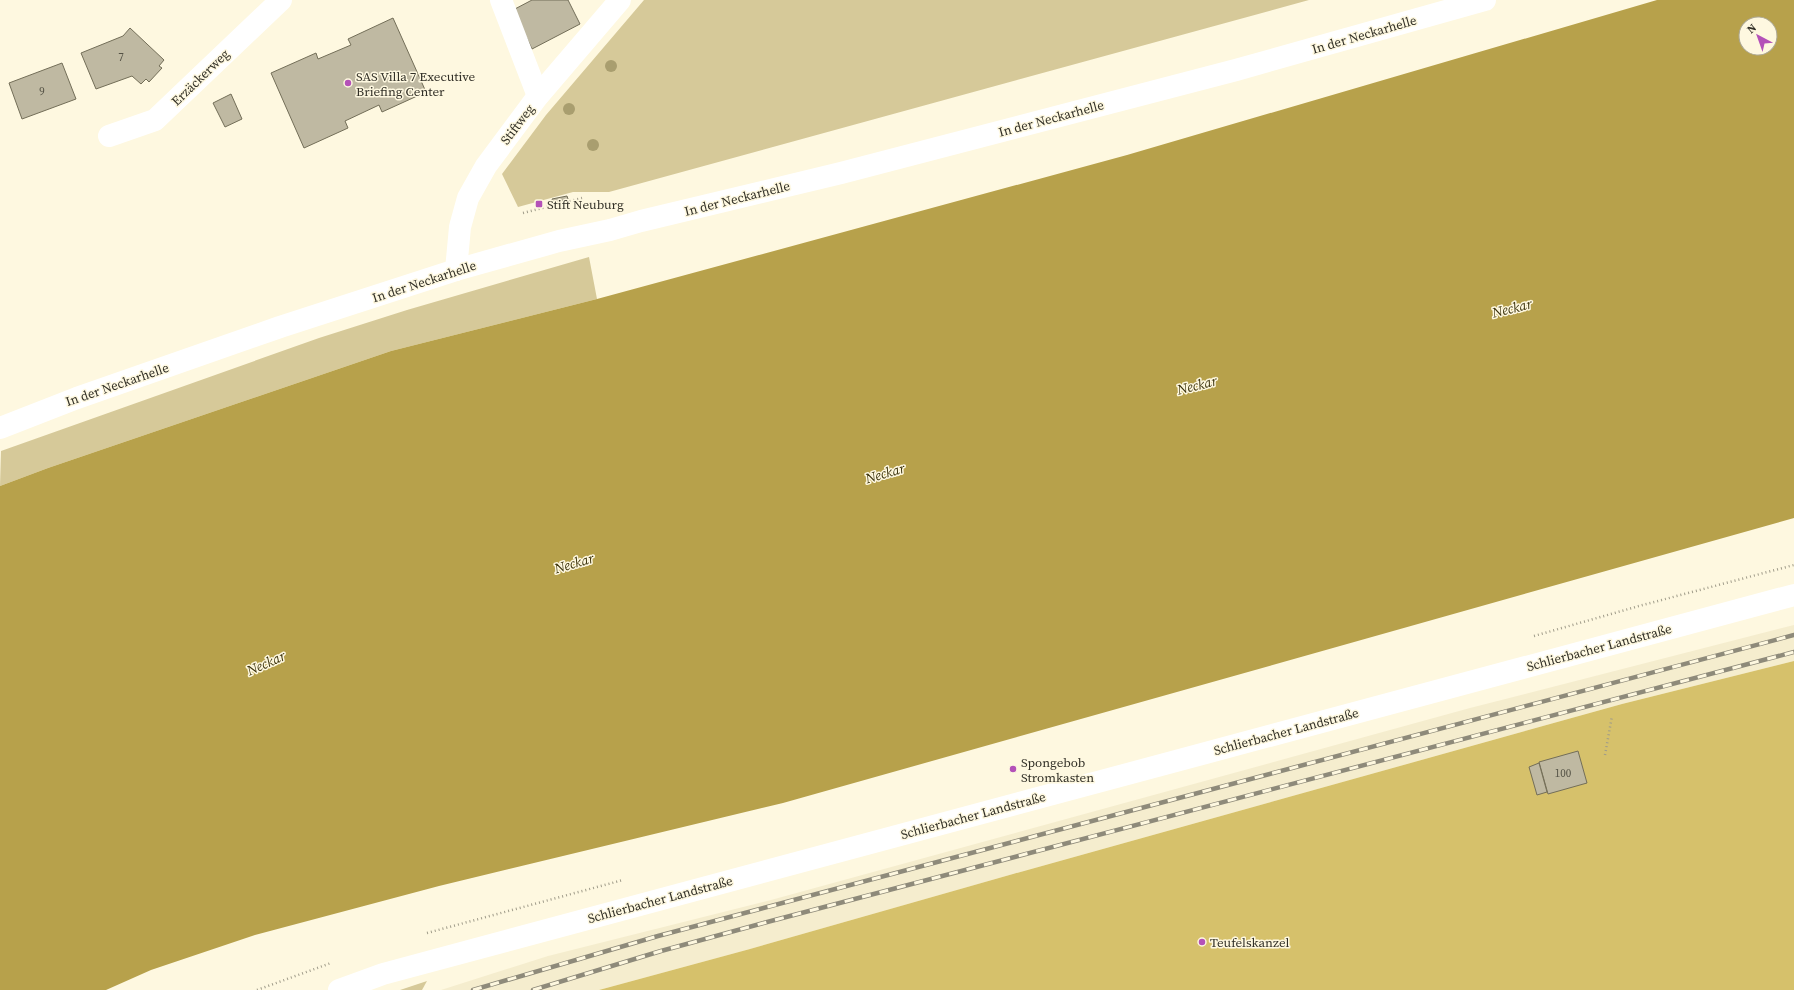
<svg xmlns="http://www.w3.org/2000/svg" width="1794" height="990" font-family="'Source Serif 4',serif">
<rect width="100%" height="100%" fill="#fef8e0"/>
<path fill="#f5edce" d="M 1794,625 L 1794,661 L 1622,704 L 1013,874 L 750,949 L 599,990 L 441,990 L 548,956 L 771,900 L 1470,708 Z"/>
<g fill="#d6c999">
<path d="M 644,0 L 1309,0 L 609,192 L 573,192 L 518,207 L 502,174 L 546,115 Z"/>
<path d="M 589,257 L 597,299 L 391,351 L 48,468 L 0,486 L 1,451 L 319,338 L 407,310 Z"/>
<path d="M 427,981 L 422,990 L 400,990 Z"/>
</g>
<path fill="#d6c16b" d="M 1794,661 L 1794,990 L 599,990 L 750,949 L 1013,874 L 1622,704 Z"/>
<path fill="#b7a14b" fill-rule="evenodd" d="M 1657,0 L 1794,0 L 1794,518 L 783,803 L 439,886 L 255,935 L 151,970 L 106,990 L 0,990 L 0,486 L 48,468 L 391,351 L 597,299 L 1127,155 ZM 1746,24 L 1770,24 L 1770,48 L 1746,48 Z"/>
<g fill="#bfb9a2" stroke="#736e58">
<path d="M 532,0 L 568,0 L 580,24 L 532,49 L 513,10 Z"/>
<path d="M 393,18 L 426,92 L 382,112 L 379,105 L 345,121 L 348,128 L 304,148 L 271,73 L 316,53 L 318,59 L 351,45 L 348,39 Z"/>
<path d="M 130,28 L 164,60 L 159,66 L 162,68 L 149,82 L 146,79 L 141,84 L 132,76 L 96,89 L 81,53 L 123,36 Z"/>
<path d="M 62,63 L 76,99 L 22,119 L 9,83 Z"/>
<path d="M 231,94 L 242,119 L 225,127 L 213,103 Z"/>
<path d="M 567,196 L 568,199 L 552,203 L 552,199 Z"/>
<path d="M 1578,751 L 1587,783 L 1548,794 L 1539,762 Z"/>
<path d="M 1539,763 L 1547,792 L 1537,795 L 1529,767 Z"/>
</g>
<g fill="none" stroke-linecap="round" stroke-linejoin="round">
<g stroke="#a09c8a" stroke-width="2.5" stroke-dasharray="1 3" stroke-linecap="butt">
<path d="M 523,213 L 582,198"/>
<path d="M 1534,636 L 1639,606 L 1794,565"/>
<path d="M 1605,755 L 1612,716"/>
<path d="M 427,933 L 623,880"/>
<path d="M 257,990 L 331,963"/>
</g>
<g stroke="#fff" stroke-width="22">
<path d="M 501,0 L 538,96"/>
<path d="M 109,136 L 155,120 L 281,0"/>
<path d="M 456,270 L 460,227 L 468,198 L 486,166 L 538,96 L 620,0"/>
</g>
<path stroke="#fff" stroke-width="22" d="M 0,428 L 77,398 L 280,327 L 456,270 L 559,241 L 610,230 L 641,221 L 841,173 L 1236,70 L 1485,0"/>
<path stroke="#fff" stroke-width="22" d="M 339,990 L 383,974 L 1794,595"/>
<g stroke="#8e8a7a" stroke-width="4.5">
<g id="rail">
<path d="M 473,990 L 658,936 L 1794,635"/>
<path d="M 533,990 L 661,951 L 771,921 L 1794,652"/>
</g>
</g>
<use href="#rail" stroke="#fef8e0" stroke-width="3" stroke-dasharray="9" stroke-linecap="butt"/>
</g>
<g fill="#a99e6f">
<circle cx="611" cy="66" r="6"/>
<circle cx="569" cy="109" r="6"/>
<circle cx="593" cy="145" r="6"/>
</g>
<g fill="#b451b8" stroke="#fef8e0" stroke-width="1.5">
<circle cx="348" cy="83" r="4"/>
<rect x="535" y="200" width="8" height="8" rx="2"/>
<circle cx="1013" cy="769" r="4"/>
<circle cx="1202" cy="942" r="4"/>
</g>
<g text-anchor="middle" stroke-width="3" stroke-linejoin="round" paint-order="stroke">
<g font-size="11" fill="#545245">
<text x="121" y="61">7</text>
<text x="42" y="95">9</text>
<text x="1563" y="777">100</text>
</g>
<g font-size="13" fill="#312f26" stroke="#fef8e0">
<text transform="translate(1364 34) rotate(-16)" y="5">In der Neckarhelle</text>
<text transform="translate(200 77) rotate(-44)" y="5">Erzäckerweg</text>
<text transform="translate(1051 118) rotate(-15)" y="5">In der Neckarhelle</text>
<text transform="translate(517 124) rotate(-53)" y="5">Stiftweg</text>
<text transform="translate(737 198) rotate(-14)" y="5">In der Neckarhelle</text>
<text transform="translate(424 281) rotate(-18)" y="5">In der Neckarhelle</text>
<text transform="translate(117 384) rotate(-19)" y="5">In der Neckarhelle</text>
<text transform="translate(1599 647) rotate(-15)" y="5">Schlierbacher Landstraße</text>
<text transform="translate(1286 731) rotate(-15)" y="5">Schlierbacher Landstraße</text>
<text transform="translate(973 815) rotate(-15)" y="5">Schlierbacher Landstraße</text>
<text transform="translate(660 899) rotate(-15)" y="5">Schlierbacher Landstraße</text>
</g>
<g font-size="13" fill="#312f26" stroke="#fef8e0" text-anchor="start">
<text x="356" y="81">SAS Villa 7 Executive<tspan x="356" dy="15">Briefing Center</tspan></text>
<text x="547" y="209">Stift Neuburg</text>
<text x="1021" y="767">Spongebob<tspan x="1021" dy="15">Stromkasten</tspan></text>
<text x="1210" y="947">Teufelskanzel</text>
</g>
<g font-size="14" font-style="italic" fill="#3b320b" stroke="#fef8e0">
<text transform="translate(1512 308) rotate(-14)" y="5">Neckar</text>
<text transform="translate(1197 385) rotate(-14)" y="5">Neckar</text>
<text transform="translate(885 473) rotate(-16)" y="5">Neckar</text>
<text transform="translate(574 563) rotate(-16)" y="5">Neckar</text>
<text transform="translate(266 663) rotate(-24)" y="5">Neckar</text>
</g>
</g>
<g transform="translate(1758 36) rotate(319)"><circle r="19" fill="#fef8e0" stroke="#aca896"/>
<path d="M0-3L7 15L0 10L-7 15Z" fill="#b451b8"/>
<text y="-6" font-size="11" font-weight="bold" text-anchor="middle" fill="#312f26">N</text>
</g>
</svg>
